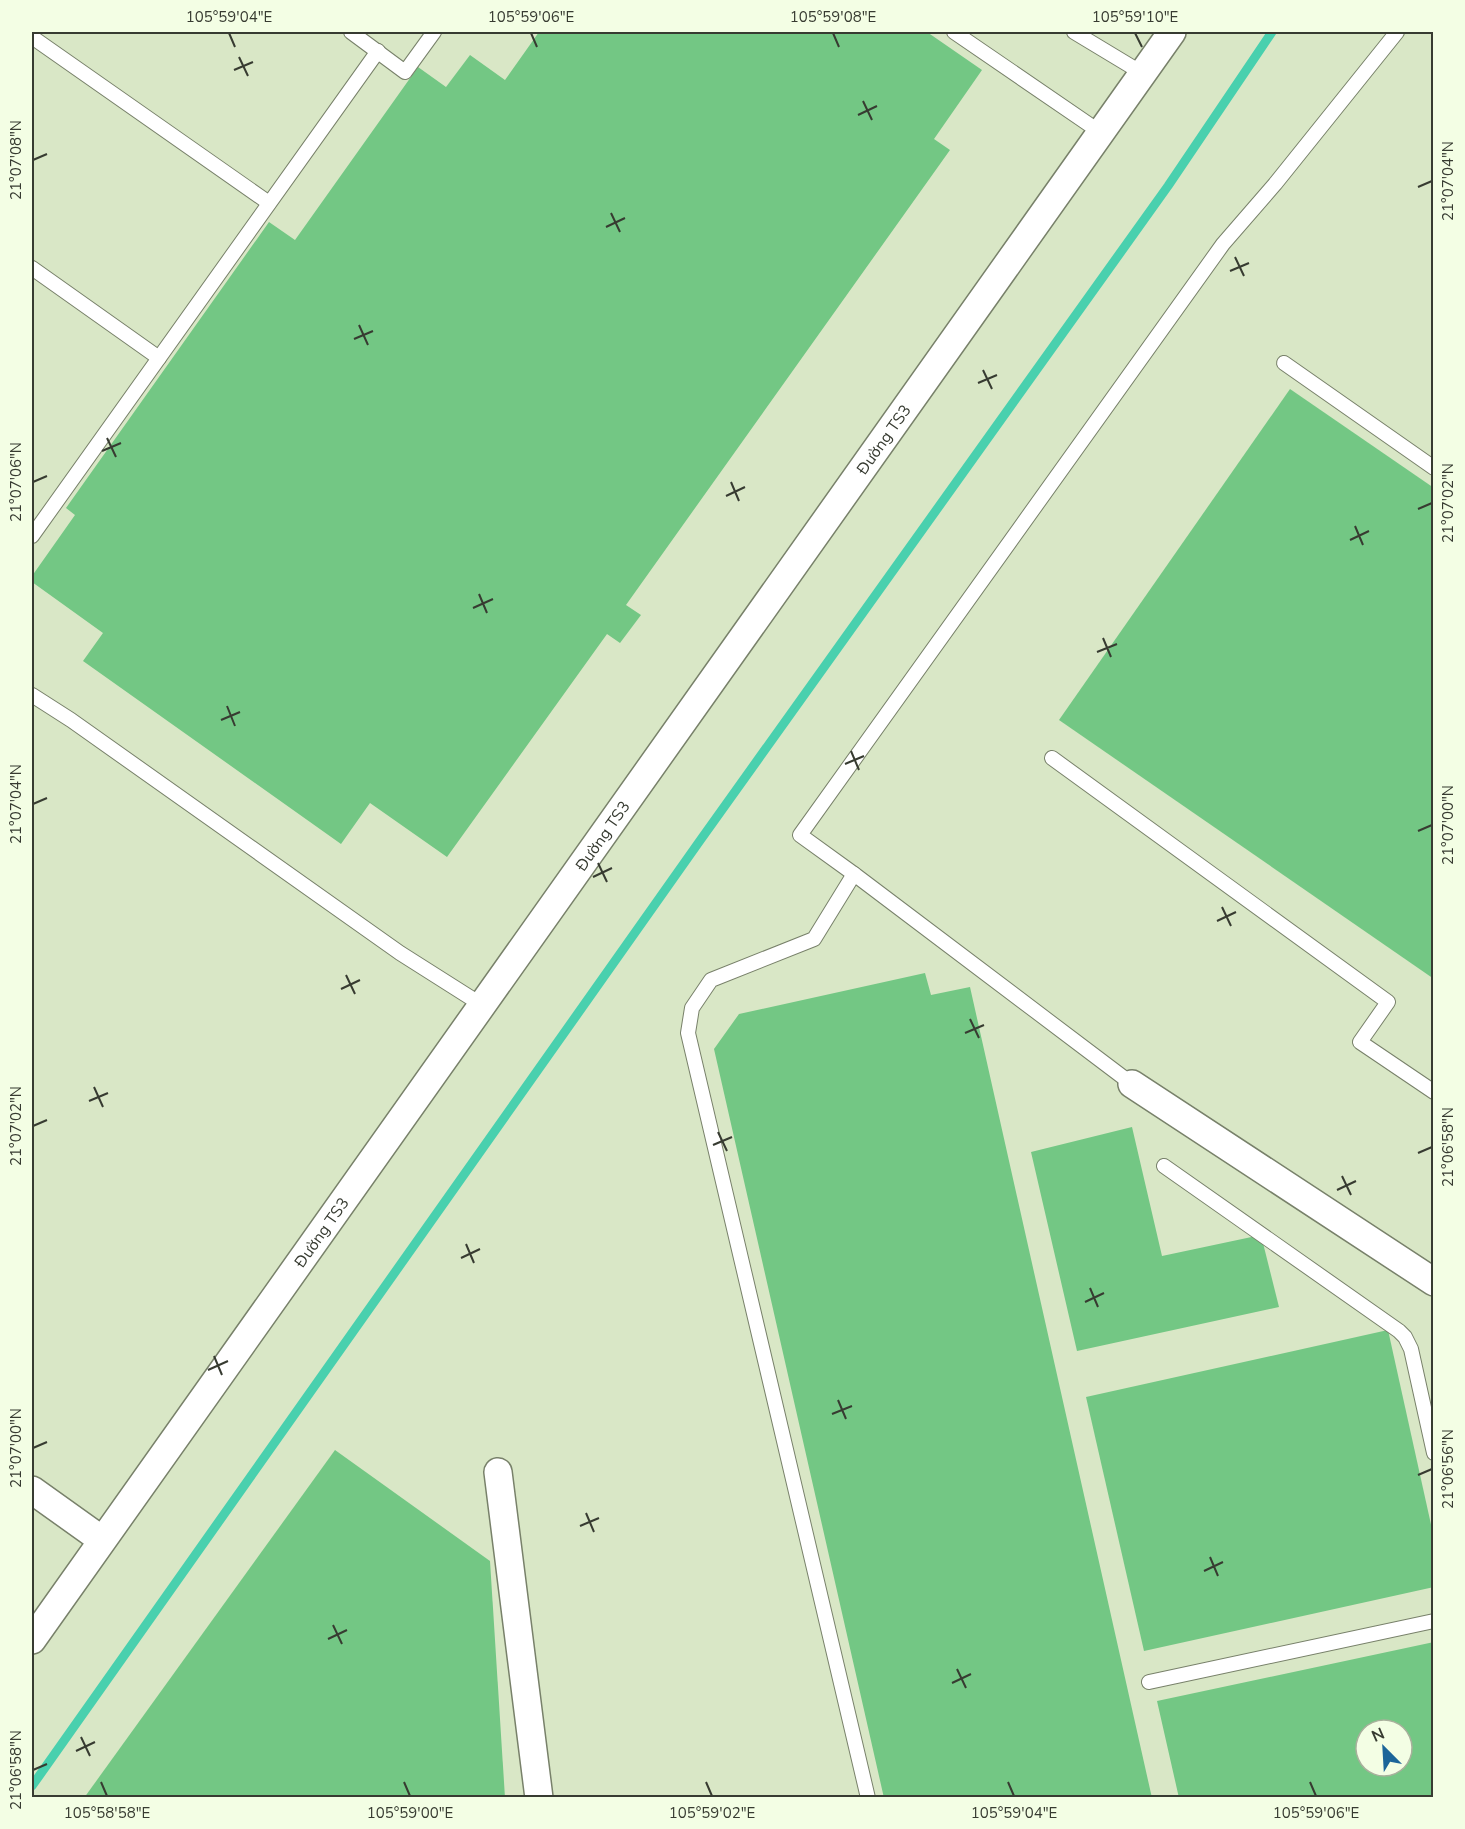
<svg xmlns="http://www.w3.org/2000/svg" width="1465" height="1829" font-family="'Nunito Sans',sans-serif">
<rect width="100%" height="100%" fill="#e6f1d7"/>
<path fill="#d9e7c6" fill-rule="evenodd" d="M 32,32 L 1433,32 L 1433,1797 L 32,1798 ZM 1366,1730 L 1402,1730 L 1402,1766 L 1366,1766 Z"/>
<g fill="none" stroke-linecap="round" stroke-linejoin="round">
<path stroke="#49d0ae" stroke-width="9" d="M 32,1786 L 699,842 L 1168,186 L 1272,32"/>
</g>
<g fill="#73c784" fill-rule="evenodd">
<path d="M 539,32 L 927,32 L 982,70 L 934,139 L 950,150 L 626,605 L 641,615 L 620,643 L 607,634 L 447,857 L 370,803 L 341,844 L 83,661 L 103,633 L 32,582 L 32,576 L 75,515 L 66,508 L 269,222 L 295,240 L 418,67 L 446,87 L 470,55 L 505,80 Z"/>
<path d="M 1290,389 L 1434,488 L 1434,979 L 1059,720 Z"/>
<path d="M 925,973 L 931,995 L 970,987 L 1152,1798 L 884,1798 L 714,1049 L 739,1014 Z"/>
<path d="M 1132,1127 L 1162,1256 L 1261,1235 L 1279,1307 L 1077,1351 L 1031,1152 Z"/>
<path d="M 1388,1330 L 1434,1538 L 1434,1587 L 1144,1651 L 1086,1397 Z"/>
<path d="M 335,1450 L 490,1561 L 505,1798 L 84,1798 Z"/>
<path d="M 1434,1642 L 1434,1798 L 1179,1798 L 1157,1701 ZM 1366,1730 L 1402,1730 L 1402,1766 L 1366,1766 Z"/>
</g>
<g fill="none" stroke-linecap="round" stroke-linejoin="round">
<g stroke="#78816a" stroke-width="16">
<g id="lane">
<path d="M 351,32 L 405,72 L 434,32"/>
<path d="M 954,32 L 1100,132"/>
<path d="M 1074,32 L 1142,73"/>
<path d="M 32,37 L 269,203"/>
<path d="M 32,268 L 159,358"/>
<path d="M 1284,363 L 1434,468"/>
<path d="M 32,536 L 378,51"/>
<path d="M 32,695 L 71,720 L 400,953 L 482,1005"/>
<path d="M 1052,758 L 1388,1002 L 1360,1042 L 1434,1092"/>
<path d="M 854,874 L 814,939 L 711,980 L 692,1008 L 688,1033 L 868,1798"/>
<path d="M 1132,1084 L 854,874 L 800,835 L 1223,244 L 1275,184 L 1397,32"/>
<path d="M 1164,1166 L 1399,1331 L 1405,1337 L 1411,1349 L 1434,1453"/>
<path d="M 1149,1682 L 1434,1621"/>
</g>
</g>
<g stroke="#78816a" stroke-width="30">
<g id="street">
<path d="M 1132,1084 L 1434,1282"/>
<path d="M 498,1472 L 539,1798"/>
<path d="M 32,1490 L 102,1540"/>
<path id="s1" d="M 32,1640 L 1172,32"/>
</g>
</g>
<use href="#lane" stroke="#fff" stroke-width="14"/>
<use href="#street" stroke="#fff" stroke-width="27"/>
</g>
<path fill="none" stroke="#373b31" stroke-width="2" d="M 229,33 L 235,47M 531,33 L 537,47M 833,33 L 839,47M 1135,33 L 1142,47M 239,57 L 248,76M 234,70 L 253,62M 863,101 L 872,120M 858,115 L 877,106M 33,160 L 47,154M 1418,187 L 1432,181M 611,213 L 620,232M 606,227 L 625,218M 1235,257 L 1244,276M 1230,271 L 1249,263M 359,325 L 368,345M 354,339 L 373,331M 983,370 L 992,389M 978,383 L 997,375M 107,438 L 116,457M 102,451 L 121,443M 33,482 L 47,476M 731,482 L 739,501M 726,496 L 745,487M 1418,509 L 1432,503M 1355,526 L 1363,545M 1350,540 L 1369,531M 479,594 L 487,613M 473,608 L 493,599M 1103,638 L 1111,657M 1097,652 L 1117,644M 227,706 L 235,726M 221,720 L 240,712M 851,751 L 859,770M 845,764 L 864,756M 33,804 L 47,798M 1418,831 L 1432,825M 598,863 L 607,882M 593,877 L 612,868M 1222,907 L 1231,926M 1217,921 L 1236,912M 346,975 L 355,994M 341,989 L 360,980M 970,1019 L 979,1038M 965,1033 L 984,1025M 94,1087 L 103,1107M 89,1101 L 108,1093M 33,1126 L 47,1120M 718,1132 L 727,1151M 713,1145 L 732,1137M 1418,1153 L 1432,1147M 1342,1176 L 1351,1195M 1337,1190 L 1356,1181M 466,1244 L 474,1263M 461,1258 L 480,1249M 1090,1288 L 1098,1307M 1085,1302 L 1104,1293M 214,1356 L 222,1375M 208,1370 L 228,1361M 838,1400 L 846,1419M 832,1414 L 852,1406M 33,1448 L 47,1442M 1418,1475 L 1432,1469M 586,1513 L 594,1532M 580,1526 L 599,1518M 1210,1557 L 1218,1576M 1204,1571 L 1223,1562M 333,1625 L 342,1644M 328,1639 L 347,1630M 957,1669 L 966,1688M 952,1683 L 971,1674M 81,1737 L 90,1756M 76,1751 L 95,1742M 33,1770 L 47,1764M 101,1782 L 107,1796M 404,1782 L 410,1796M 706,1782 L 712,1796M 1008,1782 L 1014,1796M 1310,1782 L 1316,1796"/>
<g text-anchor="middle" stroke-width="4.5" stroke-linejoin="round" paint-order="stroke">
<g font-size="16" fill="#373b31" stroke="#f3fee4">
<text dy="6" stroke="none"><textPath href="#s1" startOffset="1472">Đường TS3</textPath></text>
<text dy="6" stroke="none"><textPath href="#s1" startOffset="986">Đường TS3</textPath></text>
<text dy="6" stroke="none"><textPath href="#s1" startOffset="500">Đường TS3</textPath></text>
</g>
</g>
<rect width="1465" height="1829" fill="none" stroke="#f3fee4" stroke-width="66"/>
<g transform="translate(1384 1748) rotate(336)"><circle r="28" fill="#f3fee4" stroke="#a8b09c" stroke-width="1.5"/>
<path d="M0-4.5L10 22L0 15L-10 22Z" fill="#1b6599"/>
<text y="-9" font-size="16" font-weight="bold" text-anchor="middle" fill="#373b31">N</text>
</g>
<rect x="33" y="33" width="1399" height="1763" fill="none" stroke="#373b31" stroke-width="2"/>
<g font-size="15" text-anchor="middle" fill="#373b31">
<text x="229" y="22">105°59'04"E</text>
<text x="531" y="22">105°59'06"E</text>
<text x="833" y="22">105°59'08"E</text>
<text x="1135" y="22">105°59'10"E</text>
<text transform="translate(16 160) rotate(-90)" y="5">21°07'08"N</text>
<text transform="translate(1448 181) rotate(-90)" y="5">21°07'04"N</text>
<text transform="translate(16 482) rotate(-90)" y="5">21°07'06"N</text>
<text transform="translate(1448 503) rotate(-90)" y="5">21°07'02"N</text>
<text transform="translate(16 804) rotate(-90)" y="5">21°07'04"N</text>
<text transform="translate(1448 825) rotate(-90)" y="5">21°07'00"N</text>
<text transform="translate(16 1126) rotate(-90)" y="5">21°07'02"N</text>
<text transform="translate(1448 1147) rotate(-90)" y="5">21°06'58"N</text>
<text transform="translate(16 1448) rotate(-90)" y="5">21°07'00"N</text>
<text transform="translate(1448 1469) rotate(-90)" y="5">21°06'56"N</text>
<text transform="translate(16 1770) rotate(-90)" y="5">21°06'58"N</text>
<text x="107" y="1818">105°58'58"E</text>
<text x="410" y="1818">105°59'00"E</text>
<text x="712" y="1818">105°59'02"E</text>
<text x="1014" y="1818">105°59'04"E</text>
<text x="1316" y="1818">105°59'06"E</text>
</g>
</svg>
